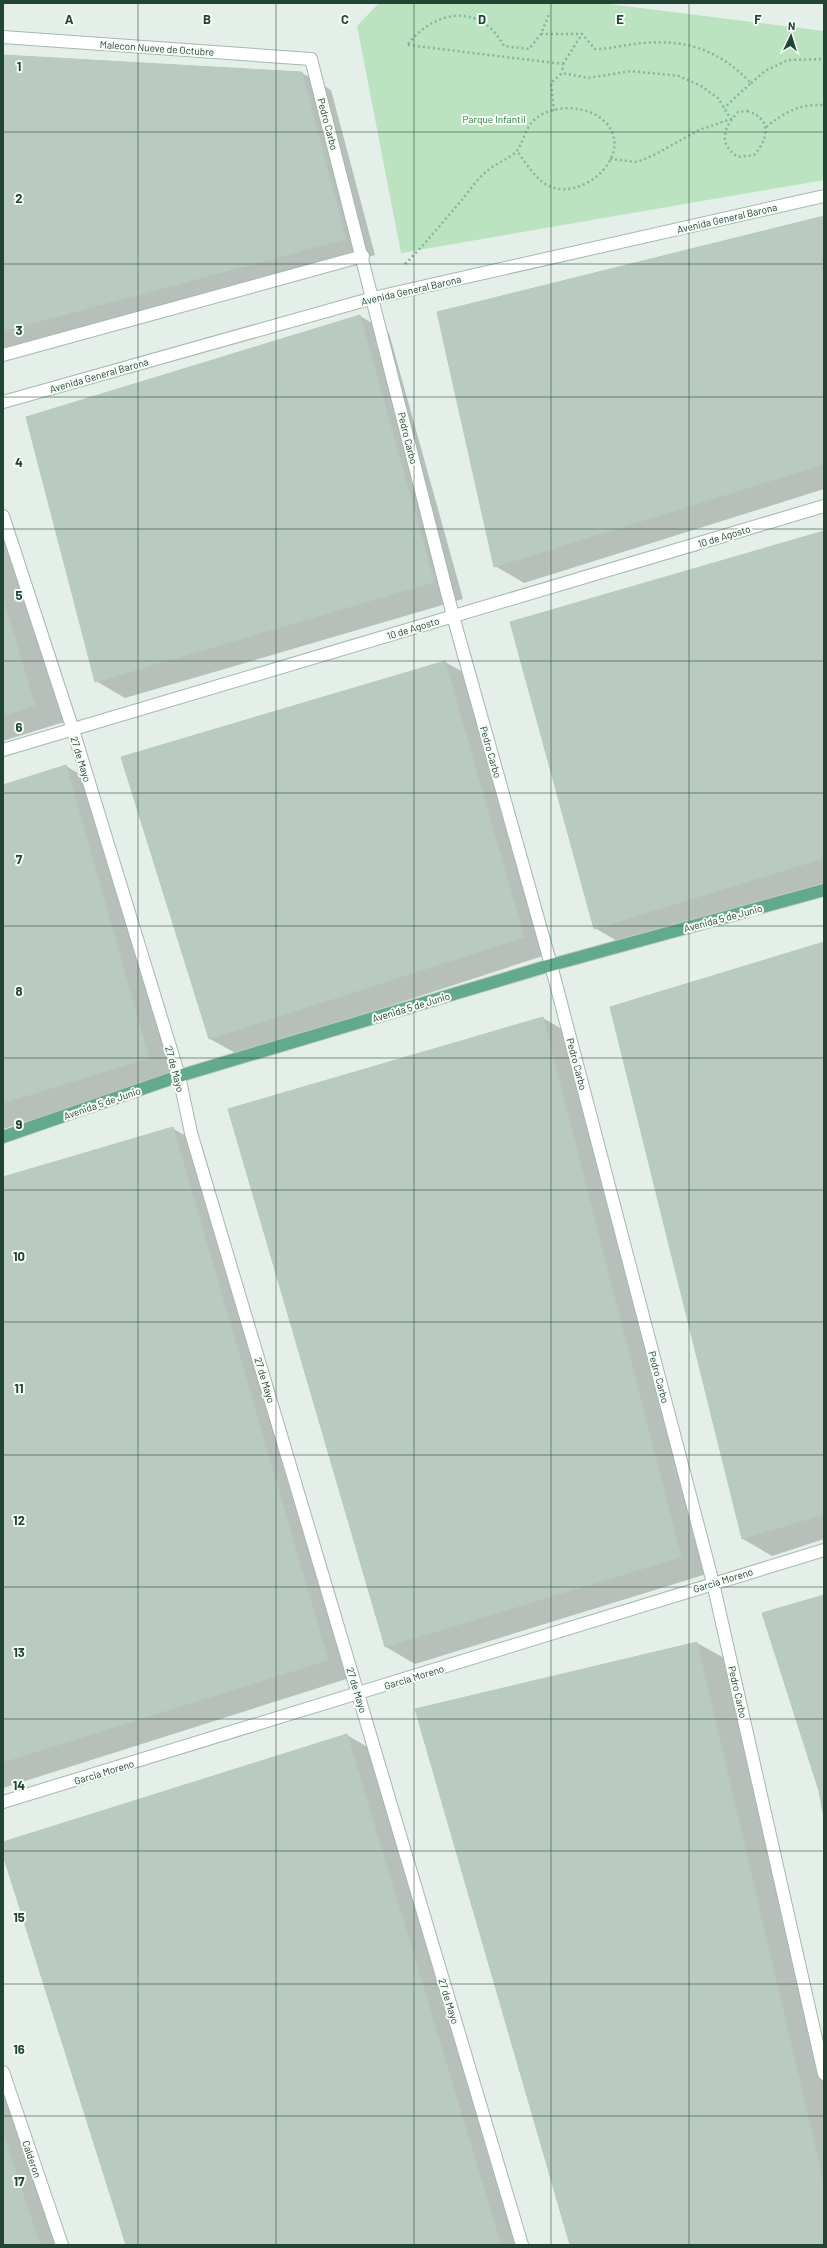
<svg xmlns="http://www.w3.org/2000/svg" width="827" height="2248" font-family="Barlow,sans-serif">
<rect width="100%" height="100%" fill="#e4efe9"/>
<path fill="#bbe3bf" d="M 379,3 L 601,3 L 824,31 L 824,180 L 401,253 L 357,26 Z"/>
<g fill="#0003">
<path d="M 3,56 L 302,73 L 331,90 L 375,255 L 13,352 L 3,346 Z"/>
<path d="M 824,217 L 824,489 L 524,583 L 495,566 Z"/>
<path d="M 360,316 L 389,333 L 463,599 L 125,698 L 96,681 Z"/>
<path d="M 3,518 L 64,722 L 3,741 Z"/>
<path d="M 824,532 L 824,884 L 624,945 L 595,928 Z"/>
<path d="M 445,662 L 474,678 L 552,953 L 239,1055 L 210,1039 Z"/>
<path d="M 66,766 L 95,783 L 178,1075 L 3,1129 L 3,787 Z"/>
<path d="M 824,943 L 824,1539 L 772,1556 L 743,1539 L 611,1007 Z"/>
<path d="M 543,1018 L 572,1035 L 710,1573 L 415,1664 L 386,1647 L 229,1110 Z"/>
<path d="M 172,1128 L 202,1145 L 356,1676 L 3,1788 L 3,1178 Z"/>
<path d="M 697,1643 L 726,1659 L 824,2079 L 824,2245 L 571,2245 Z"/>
<path d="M 347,1735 L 376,1752 L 525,2245 L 127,2245 L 3,1851 L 3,1843 Z"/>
<path d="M 3,2063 L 63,2245 L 3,2245 Z"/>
</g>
<g fill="#b9cbc1" stroke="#b6cabe">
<path d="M 3,55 L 302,72 L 346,239 L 3,331 Z"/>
<path d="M 824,216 L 824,464 L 494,567 L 437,312 Z"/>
<path d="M 360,315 L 434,582 L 95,682 L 26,417 Z"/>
<path d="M 824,531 L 824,858 L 594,929 L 510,622 Z"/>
<path d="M 3,598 L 35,705 L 3,716 Z"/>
<path d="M 445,661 L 524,937 L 209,1039 L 121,757 Z"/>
<path d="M 66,765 L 149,1058 L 3,1103 L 3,785 Z"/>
<path d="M 824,942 L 824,1514 L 742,1539 L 610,1007 Z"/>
<path d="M 543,1017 L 681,1557 L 385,1647 L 228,1109 Z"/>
<path d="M 173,1127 L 328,1660 L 3,1762 L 3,1177 Z"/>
<path d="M 824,1595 L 824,1818 L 819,1791 L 762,1613 Z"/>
<path d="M 697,1642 L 824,2185 L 824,2245 L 570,2245 L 415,1709 Z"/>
<path d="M 347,1734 L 501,2245 L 126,2245 L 3,1855 L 3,1842 Z"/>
<path d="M 3,2133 L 40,2245 L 3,2245 Z"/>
</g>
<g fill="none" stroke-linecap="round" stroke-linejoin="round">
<g stroke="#a6b8af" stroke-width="14">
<g id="street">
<path d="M 3,37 L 311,59 L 453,616 L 551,965 L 713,1583 L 824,2074"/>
<path d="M 3,355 L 363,256"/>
<path d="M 3,402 L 373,298 L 824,196"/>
<path d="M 3,516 L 73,730 L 179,1076 L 191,1133 L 522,2245"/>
<path d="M 3,750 L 824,506"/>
<path d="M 3,1802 L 824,1550"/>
<path d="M 3,2072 L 62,2245"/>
</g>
</g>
<g stroke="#c1cbc6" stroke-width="14">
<path id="primary" d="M 3,1137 L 179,1076 L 551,965 L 824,890"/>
</g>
<g stroke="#81b79d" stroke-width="2.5" stroke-dasharray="2 3" stroke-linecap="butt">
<path d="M 541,34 L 582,34 L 595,49 C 611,49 627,44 643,43 C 688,39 720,51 751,83 L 724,108"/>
<path d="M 408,44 C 435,10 480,2 504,46 L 529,49 L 541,34 L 550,12"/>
<path d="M 408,45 L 563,64 L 562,73"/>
<path d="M 563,64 L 582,34"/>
<path d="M 751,83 L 765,71 L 788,60 L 824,59"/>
<path d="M 554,111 L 551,83 L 562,73 L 588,78 L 631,71 L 679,76 L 701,86 L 718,98 L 731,119 L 699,130 L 654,155 L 637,162 L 610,159"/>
<path d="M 747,111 C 772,118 769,139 754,155 L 738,157 C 717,143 724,127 738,112 Z"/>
<path d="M 766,127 C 786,112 798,104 824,105"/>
<path d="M 405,264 C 425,244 443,222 461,201 C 469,191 477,179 487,171 C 495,164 506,160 515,153 C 523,145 524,130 533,121 C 552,102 595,104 610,128 C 630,161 579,201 549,186 C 535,179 526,163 517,151"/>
</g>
<use href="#street" stroke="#fff" stroke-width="12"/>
<use href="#primary" stroke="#63aa8d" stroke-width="12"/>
</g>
<path fill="none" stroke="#214435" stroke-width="1" stroke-opacity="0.55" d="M 138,3 L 138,2245M 276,3 L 276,2245M 414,3 L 414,2245M 551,3 L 551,2245M 689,3 L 689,2245M 3,132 L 824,132M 3,264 L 824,264M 3,397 L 824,397M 3,529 L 824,529M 3,661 L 824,661M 3,793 L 824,793M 3,926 L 824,926M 3,1058 L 824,1058M 3,1190 L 824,1190M 3,1322 L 824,1322M 3,1455 L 824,1455M 3,1587 L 824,1587M 3,1719 L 824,1719M 3,1851 L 824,1851M 3,1984 L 824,1984M 3,2116 L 824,2116"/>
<g text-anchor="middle" stroke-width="4" stroke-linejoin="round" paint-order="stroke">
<g font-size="10" fill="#214435" stroke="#f6fbf7">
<text transform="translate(157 48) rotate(4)" y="4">Malecon Nueve de Octubre</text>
<text transform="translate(328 124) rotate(75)" y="4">Pedro Carbo</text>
<text transform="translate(727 218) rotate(-13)" y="4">Avenida General Barona</text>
<text transform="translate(411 290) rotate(-13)" y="4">Avenida General Barona</text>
<text transform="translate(99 375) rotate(-16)" y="4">Avenida General Barona</text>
<text transform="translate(408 438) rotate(76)" y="4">Pedro Carbo</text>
<text transform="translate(724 536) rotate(-17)" y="4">10 de Agosto</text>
<text transform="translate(413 628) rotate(-17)" y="4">10 de Agosto</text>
<text transform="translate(491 752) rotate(74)" y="4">Pedro Carbo</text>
<text transform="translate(81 759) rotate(73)" y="4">27 de Mayo</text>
<text transform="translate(723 918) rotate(-15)" y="4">Avenida 5 de Junio</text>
<text transform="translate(411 1007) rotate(-17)" y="4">Avenida 5 de Junio</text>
<text transform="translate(577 1064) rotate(75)" y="4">Pedro Carbo</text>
<text transform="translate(175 1069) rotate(75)" y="4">27 de Mayo</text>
<text transform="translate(102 1103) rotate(-19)" y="4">Avenida 5 de Junio</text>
<text transform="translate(659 1377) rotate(75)" y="4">Pedro Carbo</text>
<text transform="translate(265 1380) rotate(73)" y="4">27 de Mayo</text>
<text transform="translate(723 1580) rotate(-17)" y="4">Garcia Moreno</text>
<text transform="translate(414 1677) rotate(-17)" y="4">Garcia Moreno</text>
<text transform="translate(357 1690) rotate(73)" y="4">27 de Mayo</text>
<text transform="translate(738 1692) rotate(77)" y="4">Pedro Carbo</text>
<text transform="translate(104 1772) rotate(-17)" y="4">Garcia Moreno</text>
<text transform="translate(449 2001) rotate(73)" y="4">27 de Mayo</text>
<text transform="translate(32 2159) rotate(71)" y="4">Calderon</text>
</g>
<g font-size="10" fill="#25803a" stroke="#f6fbf7">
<text x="494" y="123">Parque Infantil</text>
</g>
</g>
<g font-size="13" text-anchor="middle" font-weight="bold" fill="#214435" stroke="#f6fbf7" stroke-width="4" stroke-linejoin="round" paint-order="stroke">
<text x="69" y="24">A</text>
<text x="207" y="24">B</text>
<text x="345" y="24">C</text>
<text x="482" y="24">D</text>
<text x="620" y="24">E</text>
<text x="758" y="24">F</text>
<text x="19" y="71">1</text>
<text x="19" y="203">2</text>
<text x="19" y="335">3</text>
<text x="19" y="467">4</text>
<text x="19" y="600">5</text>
<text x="19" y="732">6</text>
<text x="19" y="864">7</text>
<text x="19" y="996">8</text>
<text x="19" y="1129">9</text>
<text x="19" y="1261">10</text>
<text x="19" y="1393">11</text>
<text x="19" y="1525">12</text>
<text x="19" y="1657">13</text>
<text x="19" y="1790">14</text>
<text x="19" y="1922">15</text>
<text x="19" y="2054">16</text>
<text x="19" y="2186">17</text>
</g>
<rect width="827" height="2248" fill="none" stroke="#214435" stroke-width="8"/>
<g transform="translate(791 36) rotate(4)" stroke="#f6fbf7" stroke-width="3" paint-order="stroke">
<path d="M0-3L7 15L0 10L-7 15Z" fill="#214435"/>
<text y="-6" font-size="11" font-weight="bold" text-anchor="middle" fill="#214435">N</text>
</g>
</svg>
